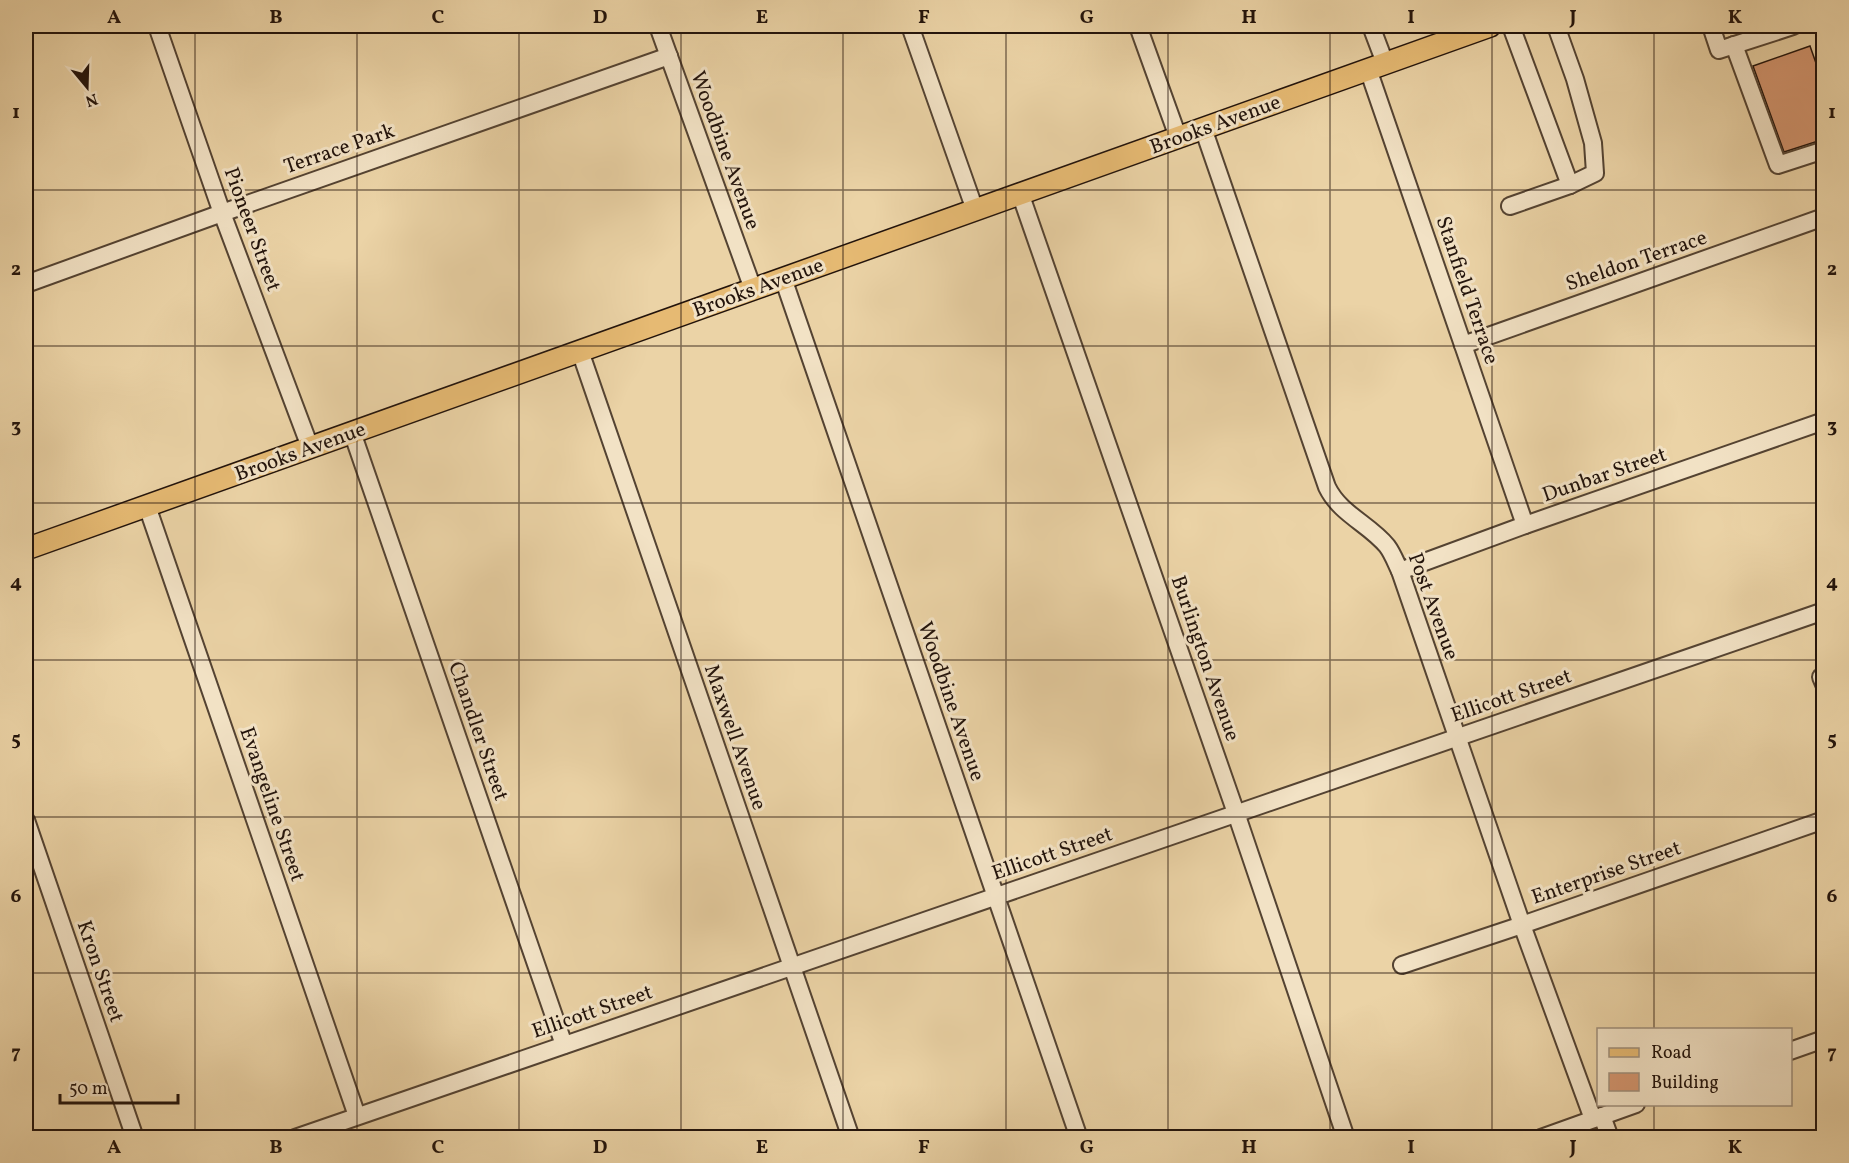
<svg xmlns="http://www.w3.org/2000/svg" width="1849" height="1163" font-family="Vollkorn,serif">
<rect width="100%" height="100%" fill="#ebd3a6"/>
<filter id="stains"><feTurbulence type="fractalNoise" baseFrequency=".00333" numOctaves="4"/><feColorMatrix values="0 0 0 0 .2 0 0 0 0 .09 0 0 0 0 .02 0 0 0 .5 -.17"/></filter>
<radialGradient id="worn" r=".72"><stop offset=".6" stop-color="#630" stop-opacity="0"/><stop offset="1" stop-color="#630" stop-opacity=".3"/></radialGradient>
<path fill="#d3956f" stroke="#22130b" stroke-width="1.5" d="M 1810,46 L 1824,86 L 1824,143 L 1815,142 L 1784,152 L 1753,66 Z"/>
<g fill="none" stroke-linecap="round" stroke-linejoin="round">
<g stroke="#544332" stroke-width="20">
<g id="minor">
<path d="M 157,26 L 222,213 L 310,447"/>
<path d="M 658,26 L 753,289"/>
<path d="M 910,26 L 975,210"/>
<path d="M 1138,26 L 1178,137"/>
<path d="M 1371,26 L 1385,63"/>
<path d="M 1511,26 L 1570,185"/>
<path d="M 1711,26 L 1719,50 L 1793,26"/>
<path d="M 1734,45 L 1778,165 L 1818,152"/>
<path d="M 1368,69 L 1525,525"/>
<path d="M 1203,128 L 1327,487 C 1340,514 1369,524 1387,546 C 1393,554 1396,563 1400,571 L 1522,925 L 1593,1119"/>
<path d="M 1020,193 L 1236,813 L 1346,1138"/>
<path d="M 1510,206 L 1570,185 L 1595,173 L 1593,143 L 1575,79 L 1556,26"/>
<path d="M 783,278 L 1079,1138"/>
<path d="M 26,284 L 222,213 L 669,56"/>
<path d="M 1463,345 L 1824,217"/>
<path d="M 580,351 L 851,1138"/>
<path d="M 352,432 L 564,1045"/>
<path d="M 147,506 L 357,1116"/>
<path d="M 1400,571 L 1525,525 L 1824,421"/>
<path d="M 1821,677 L 1824,684"/>
<path d="M 26,820 L 135,1138"/>
<path d="M 1402,965 L 1522,925 L 1824,820"/>
<path d="M 1790,1051 L 1824,1039"/>
<path d="M 1602,1116 L 1610,1138"/>
<path d="M 295,1138 L 1824,611"/>
<path d="M 1541,1138 L 1636,1104"/>
</g>
</g>
<g stroke="#22130b" stroke-width="24">
<path id="major" d="M 26,549 L 1490,26"/>
</g>
<use href="#minor" stroke="#f2e2c5" stroke-width="16"/>
<use href="#major" stroke="#e6ba73" stroke-width="21"/>
</g>
<path fill="none" stroke="#22130b" stroke-width="1.5" stroke-opacity="0.55" d="M 195,26 L 195,1138M 357,26 L 357,1138M 519,26 L 519,1138M 681,26 L 681,1138M 843,26 L 843,1138M 1006,26 L 1006,1138M 1168,26 L 1168,1138M 1330,26 L 1330,1138M 1492,26 L 1492,1138M 1654,26 L 1654,1030M 26,190 L 1824,190M 26,346 L 1824,346M 26,503 L 1824,503M 26,660 L 1824,660M 26,817 L 1824,817M 26,973 L 1824,973M 1654,1104 L 1654,1138"/>
<g text-anchor="middle" stroke-width="6" stroke-linejoin="round" paint-order="stroke">
<g font-size="21" fill="#22130b" stroke="#f2e2c5">
<text transform="translate(1215 124) rotate(-20)" y="7">Brooks Avenue</text>
<text transform="translate(339 148) rotate(-19)" y="7">Terrace Park</text>
<text transform="translate(726 150) rotate(70)" y="7">Woodbine Avenue</text>
<text transform="translate(253 229) rotate(70)" y="7">Pioneer Street</text>
<text transform="translate(1636 260) rotate(-19)" y="7">Sheldon Terrace</text>
<text transform="translate(758 287) rotate(-20)" y="7">Brooks Avenue</text>
<text transform="translate(1468 290) rotate(71)" y="7">Stanfield Terrace</text>
<text transform="translate(300 451) rotate(-20)" y="7">Brooks Avenue</text>
<text transform="translate(1604 474) rotate(-19)" y="7">Dunbar Street</text>
<text transform="translate(1434 606) rotate(70)" y="7">Post Avenue</text>
<text transform="translate(1206 658) rotate(71)" y="7">Burlington Avenue</text>
<text transform="translate(1511 695) rotate(-19)" y="7">Ellicott Street</text>
<text transform="translate(952 701) rotate(71)" y="7">Woodbine Avenue</text>
<text transform="translate(479 731) rotate(71)" y="7">Chandler Street</text>
<text transform="translate(736 737) rotate(71)" y="7">Maxwell Avenue</text>
<text transform="translate(273 804) rotate(71)" y="7">Evangeline Street</text>
<text transform="translate(1052 853) rotate(-19)" y="7">Ellicott Street</text>
<text transform="translate(1606 872) rotate(-19)" y="7">Enterprise Street</text>
<text transform="translate(101 971) rotate(71)" y="7">Kron Street</text>
<text transform="translate(592 1011) rotate(-19)" y="7">Ellicott Street</text>
</g>
</g>
<rect width="1849" height="1163" fill="none" stroke="#ebd3a6" stroke-width="66"/>
<rect x="1597" y="1028" width="195" height="78" fill="#f2e2c5" stroke="#9f8f7b" stroke-width="1.5"/>
<rect x="1609" y="1048" width="30" height="9" fill="#e6ba73" stroke="#9f8f7b" stroke-width="1.5"/>
<text x="1651" y="1058" font-size="18" fill="#22130b">Road</text>
<rect x="1609" y="1073" width="30" height="18" fill="#d3956f" stroke="#9f8f7b" stroke-width="1.5"/>
<text x="1651" y="1088" font-size="18" fill="#22130b">Building</text>
<g transform="translate(87 87) rotate(161)" stroke="#f2e2c5" stroke-width="4.5" paint-order="stroke">
<path d="M0-4.5L10 22L0 15L-10 22Z" fill="#22130b"/>
<text y="-9" font-size="16" font-weight="bold" text-anchor="middle" fill="#22130b">N</text>
</g>
<path d="M60 1094v9h118v-9" fill="none" stroke="#22130b" stroke-width="3"/>
<text x="69" y="1094" font-size="18" fill="#22130b" stroke="#f2e2c5" stroke-width="4.5" paint-order="stroke">50 m</text>
<rect x="33" y="33" width="1783" height="1097" fill="none" stroke="#22130b" stroke-width="2"/>
<g font-size="20" text-anchor="middle" font-weight="bold" fill="#22130b">
<text x="114" y="23">A</text>
<text x="276" y="23">B</text>
<text x="438" y="23">C</text>
<text x="600" y="23">D</text>
<text x="762" y="23">E</text>
<text x="924" y="23">F</text>
<text x="1087" y="23">G</text>
<text x="1249" y="23">H</text>
<text x="1411" y="23">I</text>
<text x="1573" y="23">J</text>
<text x="1735" y="23">K</text>
<text x="16" y="118">1</text>
<text x="1832" y="118">1</text>
<text x="16" y="275">2</text>
<text x="1832" y="275">2</text>
<text x="16" y="432">3</text>
<text x="1832" y="432">3</text>
<text x="16" y="588">4</text>
<text x="1832" y="588">4</text>
<text x="16" y="745">5</text>
<text x="1832" y="745">5</text>
<text x="16" y="902">6</text>
<text x="1832" y="902">6</text>
<text x="16" y="1058">7</text>
<text x="1832" y="1058">7</text>
<text x="114" y="1153">A</text>
<text x="276" y="1153">B</text>
<text x="438" y="1153">C</text>
<text x="600" y="1153">D</text>
<text x="762" y="1153">E</text>
<text x="924" y="1153">F</text>
<text x="1087" y="1153">G</text>
<text x="1249" y="1153">H</text>
<text x="1411" y="1153">I</text>
<text x="1573" y="1153">J</text>
<text x="1735" y="1153">K</text>
</g>
<rect width="100%" height="100%" filter="url(#stains)"/>
<rect width="100%" height="100%" fill="url(#worn)"/>
</svg>
